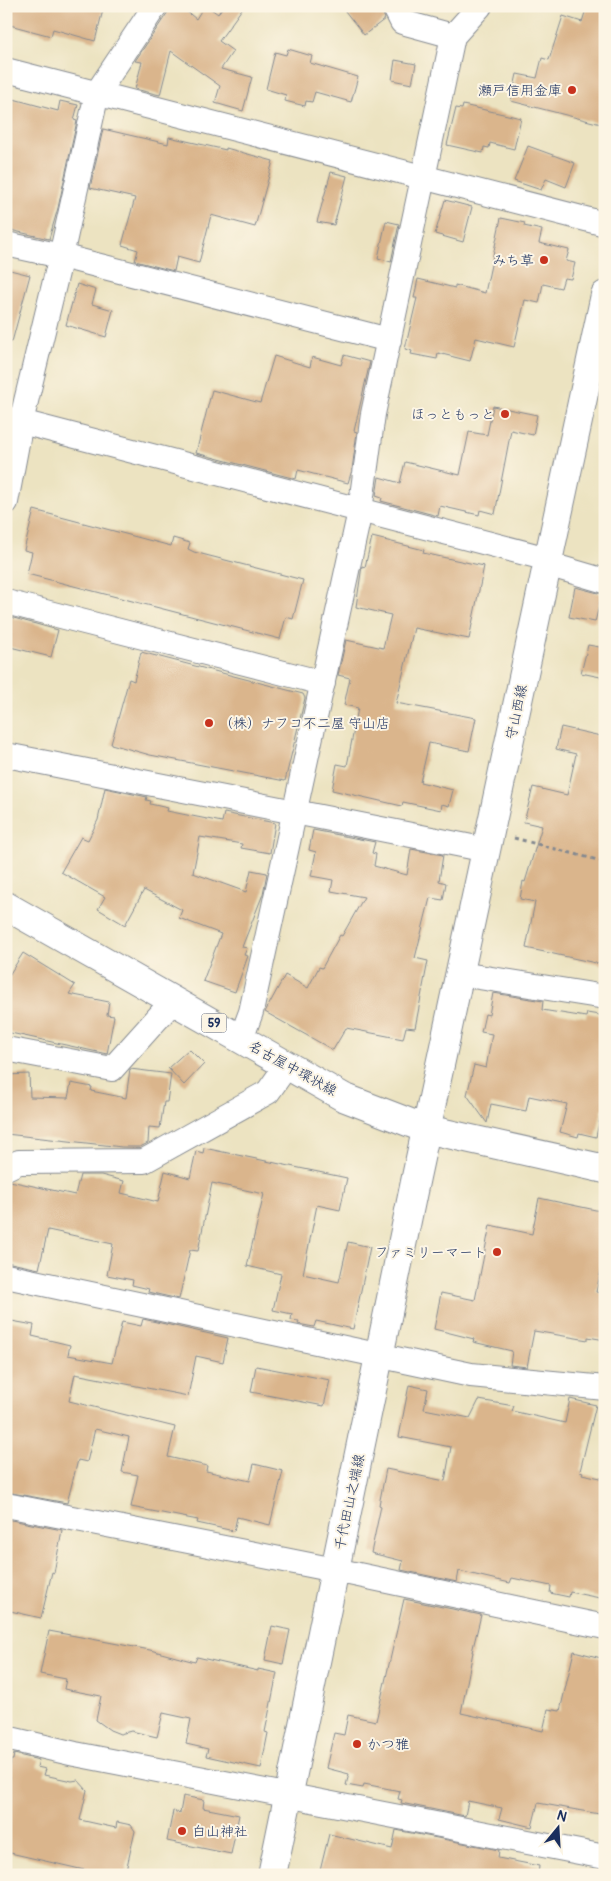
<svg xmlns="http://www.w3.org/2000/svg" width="611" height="1881" font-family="Pangolin,'Klee One',sans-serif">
<rect width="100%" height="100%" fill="#fcf5e5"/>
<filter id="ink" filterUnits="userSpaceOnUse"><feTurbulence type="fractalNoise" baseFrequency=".02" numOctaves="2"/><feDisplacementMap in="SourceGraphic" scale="10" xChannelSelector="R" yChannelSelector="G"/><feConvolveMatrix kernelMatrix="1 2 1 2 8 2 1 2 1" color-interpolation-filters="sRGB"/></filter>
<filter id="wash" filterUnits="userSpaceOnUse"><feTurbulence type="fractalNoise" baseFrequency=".0096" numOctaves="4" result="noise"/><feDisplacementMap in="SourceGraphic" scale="20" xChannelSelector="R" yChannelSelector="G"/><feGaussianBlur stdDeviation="1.12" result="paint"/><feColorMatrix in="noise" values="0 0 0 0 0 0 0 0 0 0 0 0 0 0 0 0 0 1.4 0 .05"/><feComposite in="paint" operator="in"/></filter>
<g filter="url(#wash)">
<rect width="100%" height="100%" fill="#ece3c1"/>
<g id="blocks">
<g fill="#dab58c">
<path d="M 6,6 L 88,6 L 103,10 L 95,41 L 53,29 L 51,36 L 6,24 Z"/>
<path d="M 172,6 L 180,6 L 196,19 L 204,6 L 207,6 L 218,14 L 223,6 L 244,6 L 219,41 L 233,51 L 221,69 L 252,77 L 243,111 L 215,103 L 220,86 L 171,51 L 160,95 L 135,89 L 142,62 L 135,61 Z"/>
<path d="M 341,6 L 380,6 L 385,19 L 364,35 Z"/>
<path d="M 587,6 L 605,6 L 605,125 L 511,101 L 517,74 L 537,78 L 542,58 L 549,60 L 563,16 L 582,22 Z"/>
<path d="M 288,49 L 312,56 L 310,63 L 358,77 L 351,102 L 315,92 L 312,102 L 306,101 L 305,106 L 285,101 L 286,95 L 266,89 L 275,52 L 286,55 Z"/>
<path d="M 395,60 L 416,64 L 412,84 L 392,80 Z"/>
<path d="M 6,97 L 58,111 L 60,101 L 78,105 L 74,120 L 77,121 L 58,208 L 49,239 L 6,229 Z"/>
<path d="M 463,105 L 521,118 L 514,149 L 490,143 L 489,148 L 484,147 L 483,153 L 447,145 L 456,108 L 462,109 Z"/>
<path d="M 103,129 L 168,144 L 169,137 L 226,150 L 226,148 L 273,161 L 255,227 L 211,215 L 199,263 L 177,257 L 174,271 L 135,261 L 138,250 L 122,245 L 135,198 L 90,188 Z"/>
<path d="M 528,146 L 575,163 L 566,187 L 546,179 L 541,190 L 514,181 Z"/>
<path d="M 331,172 L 347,176 L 334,225 L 317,222 Z"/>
<path d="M 445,200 L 472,207 L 463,242 L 435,234 Z"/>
<path d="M 501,218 L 525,223 L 524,226 L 542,230 L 539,243 L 569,250 L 566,261 L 575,263 L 571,279 L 564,278 L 561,288 L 543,284 L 539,303 L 525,300 L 514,347 L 476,338 L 470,361 L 438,353 L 437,359 L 411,354 L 412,351 L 405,349 L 417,298 L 414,298 L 418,279 L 455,288 L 455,285 L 485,293 Z"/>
<path d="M 386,221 L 399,224 L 391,262 L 378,258 Z"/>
<path d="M 6,269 L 30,275 L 12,342 L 6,341 Z"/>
<path d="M 77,284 L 96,290 L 92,304 L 113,310 L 106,337 L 66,325 Z"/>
<path d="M 344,355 L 370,362 L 354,431 L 357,432 L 352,470 L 348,483 L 298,470 L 296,479 L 196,453 L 212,390 L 260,403 L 274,356 L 310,367 L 312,357 L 341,365 Z"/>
<path d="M 493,406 L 537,415 L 533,435 L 511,430 L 495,514 L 480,510 L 479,515 L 440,506 L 438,516 L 381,501 L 382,498 L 376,496 L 379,477 L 400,483 L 405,462 L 460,475 L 469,432 L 487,435 Z"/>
<path d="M 34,510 L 171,546 L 173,538 L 190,543 L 188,549 L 194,552 L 303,580 L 293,619 L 286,617 L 280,639 L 27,574 L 32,552 L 24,550 Z"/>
<path d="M 372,537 L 424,550 L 423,553 L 484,566 L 469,639 L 414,628 L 396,703 L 476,718 L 469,751 L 429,743 L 420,782 L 453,790 L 449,806 L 442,804 L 441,810 L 403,802 L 402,806 L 332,790 L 337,764 L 347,766 L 358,708 L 344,705 L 350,678 L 338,675 L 346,640 L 383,648 L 391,615 L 356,607 L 362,566 L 365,567 Z"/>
<path d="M 575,587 L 602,594 L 595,622 L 569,617 Z"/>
<path d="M 10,617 L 58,630 L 51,657 L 6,646 L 6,635 Z"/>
<path d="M 588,645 L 605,648 L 605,678 L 581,673 Z"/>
<path d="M 141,652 L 303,694 L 305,698 L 285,781 L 150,755 L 111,744 L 129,679 L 134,681 Z"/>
<path d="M 561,727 L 605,737 L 605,965 L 526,948 L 535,902 L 520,899 L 523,881 L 525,882 L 542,826 L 524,822 L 533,787 L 567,795 L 576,754 L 556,749 Z"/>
<path d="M 105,788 L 147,797 L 146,800 L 151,801 L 150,804 L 168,808 L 167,811 L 222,822 L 224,813 L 275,823 L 270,853 L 241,848 L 242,844 L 200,837 L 193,873 L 246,892 L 251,870 L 267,873 L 263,894 L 242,947 L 247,948 L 244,955 L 248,956 L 235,992 L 203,981 L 221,934 L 179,918 L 182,910 L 144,890 L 125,925 L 98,909 L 105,897 L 61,872 L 81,837 L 88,840 L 98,820 Z"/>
<path d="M 313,830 L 375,842 L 372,853 L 376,854 L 374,866 L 407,875 L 411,849 L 443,855 L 439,881 L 446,883 L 443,900 L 430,898 L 415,958 L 428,961 L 415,1028 L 406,1027 L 403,1039 L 346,1028 L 333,1050 L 265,1012 L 285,975 L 308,988 L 319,967 L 322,968 L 340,935 L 342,936 L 364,897 L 331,891 L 333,880 L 311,876 L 316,852 L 309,850 Z"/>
<path d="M 23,953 L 75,985 L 69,994 L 109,1002 L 107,1015 L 114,1016 L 107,1054 L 6,1032 L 6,980 Z"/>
<path d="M 493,993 L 543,1001 L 542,1010 L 586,1017 L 587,1013 L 605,1016 L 605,1110 L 602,1109 L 596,1137 L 579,1133 L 578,1137 L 560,1132 L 567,1104 L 529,1096 L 526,1111 L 491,1104 L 487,1123 L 467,1095 L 474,1065 L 486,1068 L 492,1034 L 481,1032 L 485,1014 L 489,1015 Z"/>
<path d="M 189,1049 L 204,1064 L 184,1085 L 168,1068 Z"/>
<path d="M 130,1069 L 171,1074 L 167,1102 L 164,1102 L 160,1128 L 149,1127 L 148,1143 L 140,1147 L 122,1147 L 6,1134 L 6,1075 L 29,1074 L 30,1097 L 68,1098 L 71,1083 L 92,1087 L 91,1091 L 126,1098 Z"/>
<path d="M 204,1148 L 347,1178 L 340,1210 L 317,1205 L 303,1274 L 339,1282 L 348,1242 L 370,1247 L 353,1329 L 316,1321 L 314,1327 L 298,1324 L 299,1321 L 291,1320 L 292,1314 L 273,1310 L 281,1274 L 247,1266 L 264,1194 L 212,1183 L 198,1251 L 190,1250 L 179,1299 L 148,1292 L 149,1289 L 132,1285 L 133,1280 L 107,1275 L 113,1244 L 48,1230 L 39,1269 L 6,1262 L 6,1182 L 10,1181 L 75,1195 L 80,1175 L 101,1175 L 124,1181 L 121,1193 L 158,1202 L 165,1171 L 190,1178 L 196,1151 L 203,1153 Z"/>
<path d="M 539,1198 L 605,1212 L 605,1254 L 596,1292 L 605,1294 L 605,1340 L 588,1337 L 588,1340 L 534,1331 L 527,1367 L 510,1365 L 512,1351 L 473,1342 L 474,1339 L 434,1329 L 441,1293 L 475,1300 L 490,1225 L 532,1234 Z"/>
<path d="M 143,1319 L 228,1338 L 223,1362 L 196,1356 L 188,1396 L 75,1374 L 69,1401 L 175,1427 L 168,1457 L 207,1466 L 206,1471 L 250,1481 L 254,1464 L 283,1471 L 270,1525 L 237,1517 L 234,1531 L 197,1523 L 198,1520 L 131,1507 L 138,1475 L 122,1472 L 129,1437 L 95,1429 L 87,1462 L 78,1460 L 67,1503 L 6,1492 L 6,1320 L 34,1325 L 32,1336 L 70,1345 L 68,1355 L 112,1363 L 122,1322 L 141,1326 Z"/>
<path d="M 256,1366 L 330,1380 L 324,1406 L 251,1392 Z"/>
<path d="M 409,1385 L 428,1389 L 424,1409 L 470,1418 L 479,1400 L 514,1406 L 512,1411 L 565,1423 L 570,1399 L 596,1405 L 580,1471 L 583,1472 L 582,1474 L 605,1479 L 605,1599 L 570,1592 L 569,1597 L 550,1593 L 551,1586 L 512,1578 L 510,1583 L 459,1571 L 457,1582 L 401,1570 L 403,1561 L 371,1553 L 381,1506 L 379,1505 L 386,1469 L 445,1481 L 451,1447 L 399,1437 Z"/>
<path d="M 6,1519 L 62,1530 L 54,1573 L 52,1572 L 41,1618 L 6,1610 Z"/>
<path d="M 404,1599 L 481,1615 L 472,1652 L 473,1652 L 461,1713 L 543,1731 L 548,1709 L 560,1711 L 574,1651 L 605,1659 L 605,1815 L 538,1803 L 532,1827 L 499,1819 L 502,1808 L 468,1801 L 465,1816 L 401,1803 L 402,1800 L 398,1799 L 400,1791 L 364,1784 L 363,1788 L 346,1785 L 349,1774 L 326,1768 L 334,1733 L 344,1735 L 348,1715 L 376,1721 Z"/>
<path d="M 272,1626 L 290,1630 L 283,1664 L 265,1660 Z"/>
<path d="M 49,1631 L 150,1650 L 195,1662 L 197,1657 L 258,1671 L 258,1669 L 277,1673 L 265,1732 L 268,1733 L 261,1768 L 206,1756 L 208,1749 L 186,1744 L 191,1719 L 163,1713 L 157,1737 L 131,1731 L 120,1734 L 110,1730 L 96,1720 L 101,1696 L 64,1689 L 66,1679 L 40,1674 Z"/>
<path d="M 14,1754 L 39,1760 L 37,1767 L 46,1769 L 44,1775 L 72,1781 L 78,1780 L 87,1790 L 80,1820 L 116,1828 L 117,1822 L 131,1825 L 135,1831 L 125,1875 L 106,1875 L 6,1852 L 6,1797 L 10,1777 L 7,1777 L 11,1760 L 13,1760 Z"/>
<path d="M 183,1796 L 204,1800 L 203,1808 L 239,1815 L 231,1854 L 167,1841 L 173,1811 L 180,1813 Z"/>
<path d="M 396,1830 L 499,1850 L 498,1858 L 539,1866 L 538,1875 L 319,1875 L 329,1834 L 392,1849 Z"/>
</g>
</g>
</g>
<g filter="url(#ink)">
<use href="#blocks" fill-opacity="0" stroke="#848990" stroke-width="1"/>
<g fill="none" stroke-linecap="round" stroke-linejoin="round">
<g stroke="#848990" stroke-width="26">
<g id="street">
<path d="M 394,6 L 402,22 L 453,36"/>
<path d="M 6,70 L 605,224"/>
<path d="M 6,244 L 61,256 L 389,340"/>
<path d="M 6,418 L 548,559"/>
<path d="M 6,502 L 21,422 L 61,256 L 97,93 L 155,6"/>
<path d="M 547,564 L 605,581"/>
<path d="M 6,602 L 323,683"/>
<path d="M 6,755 L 487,850"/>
<path d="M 460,974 L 605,997"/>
<path d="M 241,1039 L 251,1012 L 360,511 L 373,414 L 453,36 L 480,6"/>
<path d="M 6,1049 L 112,1069 L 173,1001"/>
<path d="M 6,1168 L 19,1162 L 144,1161 L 268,1092 L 287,1065"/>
<path d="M 6,1276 L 471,1375 L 605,1388"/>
<path d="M 6,1505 L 335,1570 L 605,1627"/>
<path d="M 6,1738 L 75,1754 L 605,1857"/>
</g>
</g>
<g stroke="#848990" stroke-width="30">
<path id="secondary" d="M 272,1875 L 416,1177 L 605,295"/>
</g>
<g stroke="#848990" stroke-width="30">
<path id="primary" d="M 6,906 L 343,1097 L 426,1129 L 605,1169"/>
</g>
<path stroke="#848990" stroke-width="3" stroke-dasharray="4 4" stroke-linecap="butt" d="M 514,838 L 605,862"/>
<use href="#street" stroke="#fff" stroke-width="24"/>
<use href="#secondary" stroke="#fff" stroke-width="28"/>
<use href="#primary" stroke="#fff" stroke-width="28"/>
</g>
</g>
<g fill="#c8321e" stroke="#fcf5e5" stroke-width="2">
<circle cx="572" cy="90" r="5"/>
<circle cx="544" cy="260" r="5"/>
<circle cx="505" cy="414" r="5"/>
<circle cx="209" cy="723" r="5"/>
<circle cx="497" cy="1252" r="5"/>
<circle cx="357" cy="1744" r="5"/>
<circle cx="182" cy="1831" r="5"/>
</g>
<g text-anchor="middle" stroke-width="4" stroke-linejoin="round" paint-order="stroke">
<rect fill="#fcf5e5" stroke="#5e6a86" stroke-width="1" x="201.5" y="1013.5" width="25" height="19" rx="4"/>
<g font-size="12" font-weight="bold" fill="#1b2f5e">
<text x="214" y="1027">59</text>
</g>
<g font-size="14" fill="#1b2f5e" stroke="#fcf5e5" text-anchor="end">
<text x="562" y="95">瀬戸信用金庫</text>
<text x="534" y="265">みち草</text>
<text x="495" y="419">ほっともっと</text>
<text x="219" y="728" text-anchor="start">（株）ナフコ不二屋 守山店</text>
<text x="487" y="1257">ファミリーマート</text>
<text x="367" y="1749" text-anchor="start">かつ雅</text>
<text x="192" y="1836" text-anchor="start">白山神社</text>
</g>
<g font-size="14" fill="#1b2f5e" stroke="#fcf5e5">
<text transform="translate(516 712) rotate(-78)" y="5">守山西線</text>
<text transform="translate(293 1068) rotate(29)" y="5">名古屋中環状線</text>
<text transform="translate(349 1502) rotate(-78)" y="5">千代田山之端線</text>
</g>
</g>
<rect width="611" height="1881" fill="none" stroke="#fcf5e5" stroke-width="25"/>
<g transform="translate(558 1828) rotate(18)" stroke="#fcf5e5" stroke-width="4" paint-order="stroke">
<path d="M0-4L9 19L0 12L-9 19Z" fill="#1b2f5e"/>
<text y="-8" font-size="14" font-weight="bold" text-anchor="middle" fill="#1b2f5e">N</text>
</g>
</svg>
